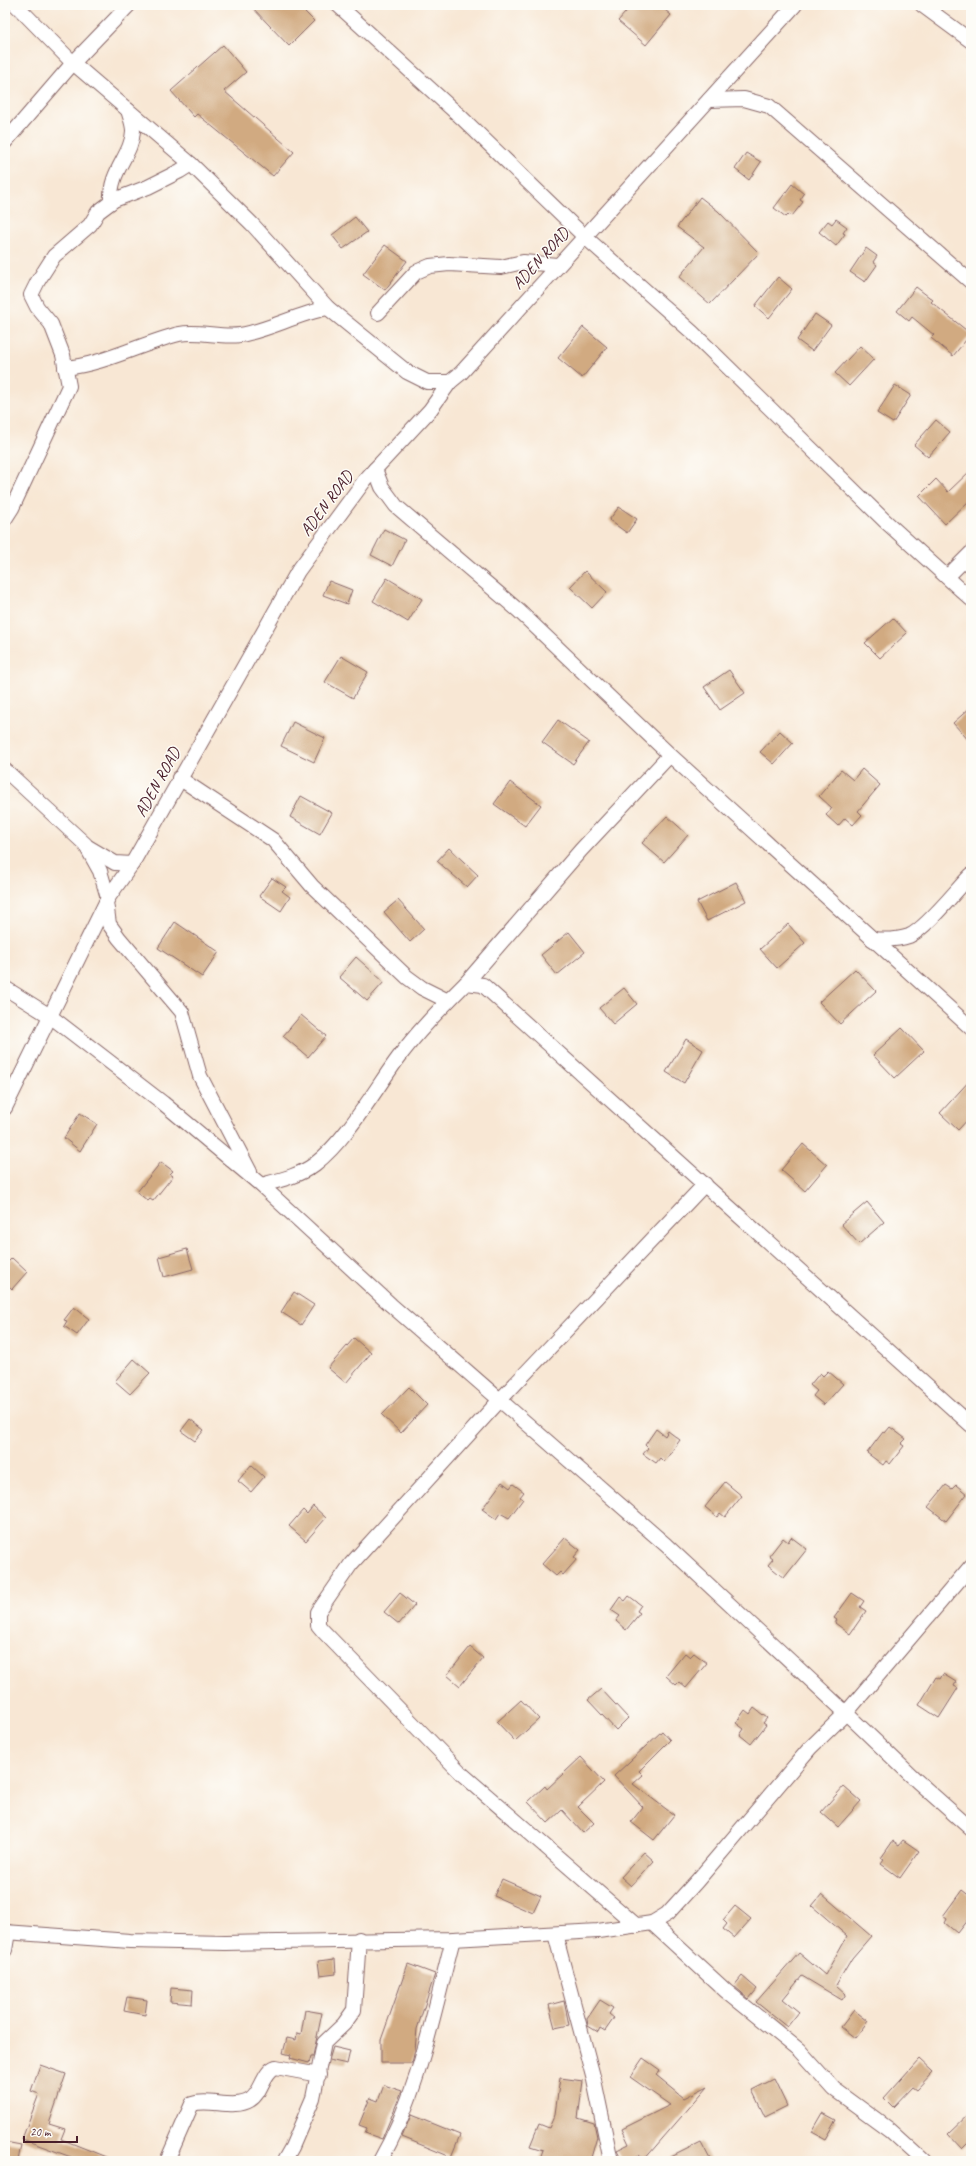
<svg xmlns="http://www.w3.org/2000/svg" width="976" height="2166" font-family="Caveat,sans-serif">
<rect width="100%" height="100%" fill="#fdfcf7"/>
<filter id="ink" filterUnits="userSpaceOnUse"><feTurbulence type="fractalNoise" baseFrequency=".025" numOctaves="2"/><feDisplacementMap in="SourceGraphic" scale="8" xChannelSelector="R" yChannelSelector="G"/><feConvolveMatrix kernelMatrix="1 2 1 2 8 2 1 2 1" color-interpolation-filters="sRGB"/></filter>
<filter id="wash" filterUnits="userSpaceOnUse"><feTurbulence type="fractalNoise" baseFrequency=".012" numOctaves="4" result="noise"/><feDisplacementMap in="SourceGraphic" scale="16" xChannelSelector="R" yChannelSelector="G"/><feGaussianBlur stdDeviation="0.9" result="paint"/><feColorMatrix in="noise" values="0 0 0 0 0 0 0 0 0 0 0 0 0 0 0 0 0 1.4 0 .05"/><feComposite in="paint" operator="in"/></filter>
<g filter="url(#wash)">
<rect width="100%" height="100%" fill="#f8e7d4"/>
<g id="blocks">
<g fill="#d1aa81">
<path d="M 250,5 L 298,5 L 314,21 L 289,46 Z"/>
<path d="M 632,5 L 659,5 L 671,15 L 646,45 L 618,21 Z"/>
<path d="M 223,45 L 246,72 L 224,91 L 294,152 L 273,176 L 197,114 L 194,117 L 171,91 Z"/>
<path d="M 746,153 L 761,162 L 749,180 L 735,169 Z"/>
<path d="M 792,184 L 804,194 L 800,200 L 803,202 L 792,216 L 789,214 L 786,217 L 774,208 Z"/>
<path d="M 700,197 L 718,211 L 759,253 L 710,304 L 679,277 L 704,247 L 677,227 Z"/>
<path d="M 355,217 L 367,232 L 343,249 L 332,235 Z"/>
<path d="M 836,219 L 847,227 L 843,233 L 845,234 L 836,246 L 819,232 L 828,221 L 832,224 Z"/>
<path d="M 385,245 L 407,261 L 385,290 L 363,274 Z"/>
<path d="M 866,248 L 877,256 L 873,262 L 877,265 L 865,282 L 850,272 Z"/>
<path d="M 778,277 L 792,289 L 769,318 L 755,306 Z"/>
<path d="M 916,287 L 933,300 L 931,302 L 971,334 L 953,356 L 931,338 L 934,335 L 912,317 L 909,321 L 897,311 Z"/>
<path d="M 815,314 L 831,325 L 812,351 L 797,340 Z"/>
<path d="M 583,327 L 607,347 L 582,378 L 558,358 Z"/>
<path d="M 860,346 L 874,359 L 849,386 L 835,373 Z"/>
<path d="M 895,385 L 911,395 L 893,423 L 877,413 Z"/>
<path d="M 936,420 L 950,432 L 928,457 L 914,445 Z"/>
<path d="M 971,470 L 971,499 L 945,524 L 919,496 L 936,479 L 948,492 Z"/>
<path d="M 619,507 L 637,519 L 627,533 L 609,520 Z"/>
<path d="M 384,529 L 405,540 L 392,566 L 371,555 Z"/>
<path d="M 585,571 L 607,592 L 592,608 L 570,587 Z"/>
<path d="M 387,578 L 422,599 L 408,622 L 373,601 Z"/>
<path d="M 329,581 L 352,590 L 347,604 L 323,595 Z"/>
<path d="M 893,618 L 907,633 L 880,658 L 865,643 Z"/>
<path d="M 341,656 L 368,672 L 353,698 L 325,682 Z"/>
<path d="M 729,670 L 745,693 L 720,710 L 704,687 Z"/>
<path d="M 971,707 L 971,743 L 953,723 Z"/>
<path d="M 558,720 L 589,742 L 573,764 L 542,742 Z"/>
<path d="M 293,722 L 325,738 L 314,762 L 281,746 Z"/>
<path d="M 780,731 L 793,743 L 774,764 L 760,752 Z"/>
<path d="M 862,769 L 880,785 L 858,811 L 862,815 L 853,825 L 845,818 L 838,826 L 826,815 L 832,808 L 819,796 L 841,770 L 853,780 Z"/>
<path d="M 510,782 L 541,805 L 525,826 L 494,804 Z"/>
<path d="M 301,796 L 332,813 L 320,834 L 290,817 Z"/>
<path d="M 667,816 L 688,835 L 664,862 L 642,843 Z"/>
<path d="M 449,848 L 478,875 L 467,887 L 437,861 Z"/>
<path d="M 272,878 L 286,887 L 282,891 L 290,897 L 281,911 L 259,896 Z"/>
<path d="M 736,882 L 746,901 L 707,921 L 697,902 Z"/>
<path d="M 398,900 L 424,929 L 410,942 L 384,912 Z"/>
<path d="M 175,922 L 219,952 L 202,977 L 158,948 Z"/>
<path d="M 788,924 L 805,943 L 777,968 L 760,949 Z"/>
<path d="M 569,932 L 585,952 L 557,975 L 541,955 Z"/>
<path d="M 356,957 L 384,982 L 367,1001 L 339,977 Z"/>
<path d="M 855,969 L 876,991 L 840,1024 L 819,1002 Z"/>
<path d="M 624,988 L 637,1004 L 613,1024 L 599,1008 Z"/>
<path d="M 301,1015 L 326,1036 L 308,1057 L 283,1036 Z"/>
<path d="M 902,1028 L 924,1051 L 895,1078 L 873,1055 Z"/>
<path d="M 686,1039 L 703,1050 L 684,1083 L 666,1072 Z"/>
<path d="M 971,1079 L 971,1116 L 958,1130 L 940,1113 Z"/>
<path d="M 80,1113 L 97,1124 L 80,1151 L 64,1138 Z"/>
<path d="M 803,1144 L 827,1165 L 805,1191 L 781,1170 Z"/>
<path d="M 161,1162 L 173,1171 L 170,1174 L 173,1176 L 153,1201 L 150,1199 L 148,1201 L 137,1192 Z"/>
<path d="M 867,1202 L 884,1222 L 859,1244 L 841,1224 Z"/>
<path d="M 187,1249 L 193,1269 L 164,1277 L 159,1257 Z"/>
<path d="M 12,1258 L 27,1272 L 12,1289 L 5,1282 L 5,1265 Z"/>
<path d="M 294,1292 L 314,1305 L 301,1325 L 281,1312 Z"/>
<path d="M 74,1307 L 89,1319 L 77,1335 L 64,1326 L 67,1321 L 64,1320 Z"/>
<path d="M 354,1338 L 371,1353 L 346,1383 L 328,1368 Z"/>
<path d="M 134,1359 L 150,1373 L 130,1394 L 115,1381 Z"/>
<path d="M 828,1371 L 843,1384 L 824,1405 L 813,1396 L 817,1391 L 810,1385 L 820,1373 L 823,1376 Z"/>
<path d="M 409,1387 L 427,1405 L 401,1433 L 382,1415 Z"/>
<path d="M 190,1419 L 204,1430 L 195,1441 L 181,1431 Z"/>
<path d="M 890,1427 L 906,1439 L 901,1444 L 904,1446 L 890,1464 L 886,1461 L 883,1465 L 867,1453 L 883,1432 L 885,1433 Z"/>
<path d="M 656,1429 L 665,1436 L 668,1431 L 680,1440 L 664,1462 L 660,1458 L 656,1463 L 643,1454 L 648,1448 L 645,1445 Z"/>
<path d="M 251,1465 L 264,1477 L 251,1492 L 238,1481 Z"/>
<path d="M 502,1482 L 510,1488 L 513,1484 L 524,1492 L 520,1497 L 523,1499 L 509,1518 L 500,1513 L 496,1519 L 482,1509 Z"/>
<path d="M 725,1482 L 742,1496 L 725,1517 L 720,1513 L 717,1517 L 705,1507 Z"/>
<path d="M 946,1485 L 952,1489 L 956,1485 L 967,1494 L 946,1521 L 928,1507 Z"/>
<path d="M 313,1506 L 326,1518 L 306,1541 L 289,1526 L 303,1510 L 307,1514 Z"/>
<path d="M 791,1537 L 807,1549 L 784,1578 L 768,1565 L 773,1559 L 769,1556 L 783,1538 L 788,1542 Z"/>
<path d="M 565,1538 L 580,1550 L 574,1557 L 577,1559 L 563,1575 L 560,1572 L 556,1576 L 542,1564 Z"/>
<path d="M 400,1593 L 415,1605 L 399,1624 L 384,1612 Z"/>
<path d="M 852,1593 L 864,1601 L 860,1607 L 866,1611 L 850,1634 L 835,1623 L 837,1620 L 834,1618 Z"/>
<path d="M 629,1596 L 641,1605 L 637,1611 L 640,1613 L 626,1630 L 616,1621 L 620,1616 L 611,1610 L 620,1597 L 625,1601 Z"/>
<path d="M 470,1647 L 483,1658 L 460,1686 L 447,1675 Z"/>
<path d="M 685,1653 L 690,1657 L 694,1653 L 707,1663 L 686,1688 L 679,1682 L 676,1685 L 666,1676 Z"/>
<path d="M 943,1674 L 956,1682 L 954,1686 L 958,1688 L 939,1718 L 919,1705 L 936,1677 L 940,1679 Z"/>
<path d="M 601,1689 L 628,1718 L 616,1730 L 588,1700 Z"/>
<path d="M 521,1700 L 539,1719 L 515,1741 L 497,1722 Z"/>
<path d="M 754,1708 L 767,1718 L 763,1723 L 766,1725 L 751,1744 L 740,1735 L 744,1729 L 736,1723 L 745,1710 L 750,1714 Z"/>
<path d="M 662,1731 L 670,1740 L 639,1771 L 643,1775 L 633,1784 L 674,1815 L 654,1840 L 631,1822 L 643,1807 L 614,1776 Z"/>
<path d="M 581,1757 L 604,1782 L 578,1807 L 594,1823 L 583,1833 L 562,1810 L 548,1823 L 528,1802 L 545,1786 L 547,1789 Z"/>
<path d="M 844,1786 L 861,1801 L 838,1827 L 821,1812 Z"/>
<path d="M 903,1840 L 919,1851 L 900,1878 L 881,1864 L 884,1860 L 881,1858 L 893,1841 L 899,1845 Z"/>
<path d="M 644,1852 L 654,1861 L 631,1886 L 621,1877 Z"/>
<path d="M 502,1879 L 541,1896 L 533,1913 L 494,1896 Z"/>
<path d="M 962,1890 L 971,1897 L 971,1915 L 957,1933 L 945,1923 L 947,1919 L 943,1916 Z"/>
<path d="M 822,1894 L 871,1936 L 852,1958 L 836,1985 L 846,1994 L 842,2000 L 802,1976 L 783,1999 L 799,2012 L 787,2027 L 756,2002 L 799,1953 L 825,1975 L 847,1936 L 812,1906 Z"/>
<path d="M 735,1906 L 751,1919 L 734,1938 L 723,1929 L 727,1924 L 723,1920 Z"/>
<path d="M 335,1959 L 336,1974 L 320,1976 L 318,1961 Z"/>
<path d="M 408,1964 L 435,1974 L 417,2029 L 415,2050 L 412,2063 L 381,2063 L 381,2040 Z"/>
<path d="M 742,1976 L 757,1989 L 749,1999 L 734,1986 Z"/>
<path d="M 171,1988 L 193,1990 L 192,2004 L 170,2002 Z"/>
<path d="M 127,1997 L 147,2000 L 145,2015 L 124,2011 Z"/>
<path d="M 600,2000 L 613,2008 L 609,2014 L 614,2018 L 605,2031 L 600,2028 L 598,2032 L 588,2026 L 587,2019 Z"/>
<path d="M 564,2001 L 569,2025 L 555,2028 L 549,2005 Z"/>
<path d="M 305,2010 L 322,2013 L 313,2056 L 311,2056 L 309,2063 L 290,2058 L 291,2055 L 283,2053 L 287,2038 L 296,2040 L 297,2033 L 301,2034 Z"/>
<path d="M 854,2010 L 868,2021 L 855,2038 L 841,2027 Z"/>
<path d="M 333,2047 L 350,2051 L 347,2064 L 329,2060 Z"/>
<path d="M 643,2058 L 660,2070 L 656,2075 L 684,2098 L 708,2086 L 643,2161 L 640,2155 L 623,2161 L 617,2150 L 629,2144 L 622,2129 L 670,2105 L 630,2077 Z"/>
<path d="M 919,2059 L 933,2072 L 916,2090 L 912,2087 L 893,2107 L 884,2098 Z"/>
<path d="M 40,2065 L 66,2074 L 49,2124 L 65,2129 L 61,2139 L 116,2161 L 69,2161 L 71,2157 L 22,2139 L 39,2094 L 31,2091 Z"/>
<path d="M 560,2078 L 583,2081 L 578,2118 L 594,2123 L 597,2137 L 590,2161 L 539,2161 L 543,2150 L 530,2146 L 539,2124 L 549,2128 L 555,2114 Z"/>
<path d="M 774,2079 L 787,2106 L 765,2117 L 752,2090 Z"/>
<path d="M 384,2085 L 402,2091 L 382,2139 L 365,2133 L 367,2128 L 359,2125 L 370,2098 L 378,2101 Z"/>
<path d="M 971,2112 L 971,2140 L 962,2149 L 948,2134 Z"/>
<path d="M 823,2113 L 836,2120 L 825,2139 L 812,2132 Z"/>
<path d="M 411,2115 L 460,2135 L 451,2157 L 402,2137 Z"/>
<path d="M 5,2142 L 21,2145 L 18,2161 L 5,2161 Z"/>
<path d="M 701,2142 L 711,2161 L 663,2161 Z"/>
</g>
</g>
</g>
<g filter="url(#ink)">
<use href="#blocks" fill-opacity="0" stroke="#876566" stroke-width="1"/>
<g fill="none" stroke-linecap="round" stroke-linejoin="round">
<g stroke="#876566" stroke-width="16">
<g id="street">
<path d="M 16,5 L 73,63 L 191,164 L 252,224 L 328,308 L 407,372 L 427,382 L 450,382"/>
<path d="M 338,5 L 462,118 L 584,236 L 693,333 L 884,520 L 971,599"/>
<path d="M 922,5 L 971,41"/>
<path d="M 709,100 L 744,99 L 769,106 L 971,282"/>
<path d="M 5,142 L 73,63 L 129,5"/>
<path d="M 111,202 C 109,170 132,156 133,131 C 133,124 130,117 128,110"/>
<path d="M 378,313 L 416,272 L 430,266 L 449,264 L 501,267 L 523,262 L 557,265"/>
<path d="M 65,368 C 105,364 140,344 179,334 C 199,330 220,338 240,335 C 269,330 297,314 328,308"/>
<path d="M 375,469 L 382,487 L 396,506 L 519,611 L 670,755 L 971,1028"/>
<path d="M 5,519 L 12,508 L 69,386 L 63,355 L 51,324 L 37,307 L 31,295 L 38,281 L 54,256 L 90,225 L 98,212 L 114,200 L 148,187 L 180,171 L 191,164"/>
<path d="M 947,577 L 971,553"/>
<path d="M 5,770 L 85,844 L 100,871 L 108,898"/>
<path d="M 179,778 L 273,840 L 312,886 L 407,977 L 422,988 L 448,1001"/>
<path d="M 88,847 L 115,863 L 132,864"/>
<path d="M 106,902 L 109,924 L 119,938 L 182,1012 L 200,1076 L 250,1172"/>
<path d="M 872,939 C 884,940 898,940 909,936 C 926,929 957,889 971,875"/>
<path d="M 466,983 L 581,850 L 670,755"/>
<path d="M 5,988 L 50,1016 L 163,1103 L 261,1185 L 391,1305 L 666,1545 L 846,1713 L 917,1781 L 971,1829"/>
<path d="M 5,1108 L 108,898 L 132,864 L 298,571 L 365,480 L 430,410 L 450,382 L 461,373 L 795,5"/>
<path d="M 261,1185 C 280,1180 299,1176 315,1164 C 346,1140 373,1093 396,1061 C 416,1033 442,1007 466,983 L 483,985 L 971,1425"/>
<path d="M 652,1923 L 726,1991 L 799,2050 L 834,2089 L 890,2130 L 924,2161"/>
<path d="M 637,1926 L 462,1774 L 323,1631 L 318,1625 L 318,1612 L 351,1564 L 499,1401 L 705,1184"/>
<path d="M 5,1932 L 130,1941 L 225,1943 L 453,1939 L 598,1931 L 652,1923 L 667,1914 L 697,1881 L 810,1748 L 846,1713 L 971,1566"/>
<path d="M 555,1934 L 594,2080 L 611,2161"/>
<path d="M 5,1950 L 8,1932"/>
<path d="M 167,2161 L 192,2104 C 209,2098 234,2110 250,2100 C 262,2093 263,2071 276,2067 L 319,2075"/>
<path d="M 284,2161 L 292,2147 L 313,2098 L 324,2043 L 344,2024 L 354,2010 L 359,1939"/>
<path d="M 380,2161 C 419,2093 433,2014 453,1939"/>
</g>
</g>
<use href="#street" stroke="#fff" stroke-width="14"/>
</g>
</g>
<g text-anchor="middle" stroke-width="3" stroke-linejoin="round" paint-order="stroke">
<g font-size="17" fill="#4a1f2b" stroke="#fdfcf7">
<text transform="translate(540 258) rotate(-48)" y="6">ADEN ROAD</text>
<text transform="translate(326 503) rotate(-53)" y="6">ADEN ROAD</text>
<text transform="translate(157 782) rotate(-61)" y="6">ADEN ROAD</text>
</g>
</g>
<rect width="976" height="2166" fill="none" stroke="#fdfcf7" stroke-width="20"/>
<path d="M24 2136v6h53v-6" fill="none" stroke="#4a1f2b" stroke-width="2"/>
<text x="30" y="2136" font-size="12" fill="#4a1f2b" stroke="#fdfcf7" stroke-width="3" paint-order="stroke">20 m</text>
</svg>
